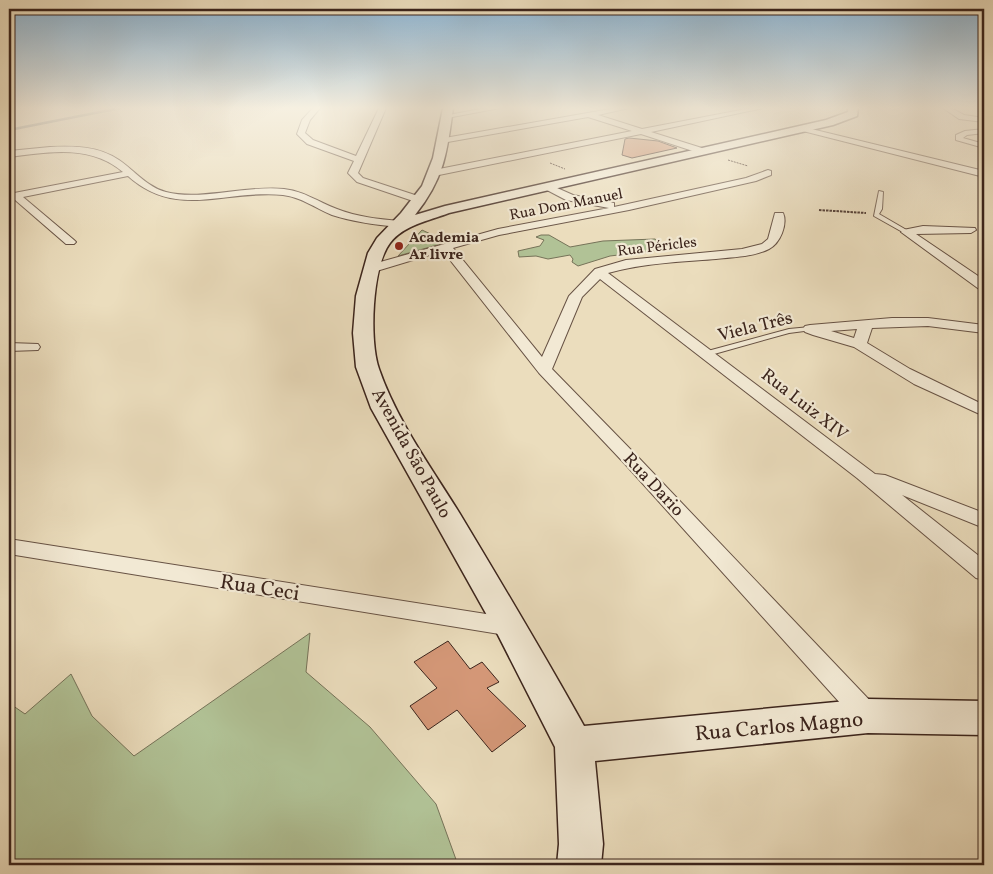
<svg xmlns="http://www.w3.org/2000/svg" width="993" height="874" font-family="Vollkorn,serif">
<rect width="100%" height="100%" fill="#ebddbd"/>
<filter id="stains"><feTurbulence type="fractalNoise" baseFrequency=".004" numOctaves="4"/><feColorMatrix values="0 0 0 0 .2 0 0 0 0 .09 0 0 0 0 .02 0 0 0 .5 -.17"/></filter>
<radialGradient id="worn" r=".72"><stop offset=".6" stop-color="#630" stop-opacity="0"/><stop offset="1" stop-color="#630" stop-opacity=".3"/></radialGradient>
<g fill="#b1c296" stroke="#767359">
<path d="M 422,230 L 448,242 L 398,256 Z"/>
<path d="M 541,235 L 549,235 L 570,247 L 603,241 L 655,239 L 668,249 L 610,256 L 578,266 L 572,262 L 573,259 L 570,255 L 548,259 L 536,256 L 519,257 L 518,251 L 540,246 L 544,240 L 536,237 Z"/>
<path d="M 310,633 L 306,672 L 370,727 L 436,804 L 458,865 L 9,865 L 9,703 L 25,714 L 71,674 L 92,716 L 134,756 Z"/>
</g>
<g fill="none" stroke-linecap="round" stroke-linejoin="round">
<path stroke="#777d7d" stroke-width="2.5" d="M 9,130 L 120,108"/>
</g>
<g fill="#d59878" stroke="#3b241c">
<path d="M 629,138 L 658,141 L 677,148 L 632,158 L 622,155 L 625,139 Z"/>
<path d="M 448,641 L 470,669 L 482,662 L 499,682 L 487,688 L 526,726 L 492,752 L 457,710 L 428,730 L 410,706 L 437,688 L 414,662 Z"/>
</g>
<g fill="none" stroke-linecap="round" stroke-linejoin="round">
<g stroke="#675244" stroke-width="2">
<g id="lane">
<path d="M 879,191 L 883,192 L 882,209 L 879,214 L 910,232 L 910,234 L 906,234 L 874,216 Z"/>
<path d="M 810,327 L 814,329 L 812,330 L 789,333 L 707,356 L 703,354 L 704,352 L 789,329 Z"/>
</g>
</g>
<g stroke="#675244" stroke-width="2">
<g id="street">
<path d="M 313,108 L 320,108 L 310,120 L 305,133 L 313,140 L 356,156 L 379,108 L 386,108 L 358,173 L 363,178 L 424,198 L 424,202 L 416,202 L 357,182 L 348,173 L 354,161 L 307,144 L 297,134 L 302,120 Z"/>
<path d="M 486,108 L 500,108 L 447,118 L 443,116 Z"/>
<path d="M 616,108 L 629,108 L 598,115 L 642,129 L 751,108 L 763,108 L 651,132 L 705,149 L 705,153 L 702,154 L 641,134 L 434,176 L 429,173 L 434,170 L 632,131 L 588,117 L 442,143 L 439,143 L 439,139 Z"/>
<path d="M 943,108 L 951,108 L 964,115 L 984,118 L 984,122 L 959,119 Z"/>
<path d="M 799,126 L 984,171 L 984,177 L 799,130 Z"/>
<path d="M 984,129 L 984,133 L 967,135 L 963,138 L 984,144 L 984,148 L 956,140 L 956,135 L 965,131 Z"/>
<path d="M 50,147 C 74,146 99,146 119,160 C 135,171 147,187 166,192 C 201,201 246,185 284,189 C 304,191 318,202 337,209 C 357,217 379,219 400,221 L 405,224 L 400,227 C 377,225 354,222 332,215 C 315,208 301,197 283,195 C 225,189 177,220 128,176 L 23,197 L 74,240 L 76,242 L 74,244 L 66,244 L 14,199 L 9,200 L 9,194 L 123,172 C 90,144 48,152 9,157 L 9,151 Z"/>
<path d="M 768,170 L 771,171 L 771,175 L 756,181 L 629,210 L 499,235 L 453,248 L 542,357 L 569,296 L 595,269 L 626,260 L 742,249 L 762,244 L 768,239 L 775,213 L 783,213 C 788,224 780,244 769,249 C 753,257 733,257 716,259 C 680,262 643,263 608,273 L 875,474 L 885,475 L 984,513 L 984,528 L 902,495 L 984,560 L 984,580 L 976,578 L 857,478 L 600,279 L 582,297 L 552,369 L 637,456 L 877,708 L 881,716 L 877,724 L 868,728 L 859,724 L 625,464 L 539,373 L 443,251 L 370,273 L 364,269 L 366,266 L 498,229 L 609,208 L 566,200 L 545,189 L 543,187 L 548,184 L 573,195 L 614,203 L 614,207 L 746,178 Z"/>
<path d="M 923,226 L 975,228 L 976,230 L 971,233 L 916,234 L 984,280 L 984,290 L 979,289 L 901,232 L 903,230 Z"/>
<path d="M 892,318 L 928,318 L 984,325 L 984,333 L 928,326 L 872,328 L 867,343 L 910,369 L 984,405 L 984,416 L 914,384 L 854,347 L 813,335 L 805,332 L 803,329 L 805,326 L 810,325 ZM 857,329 L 854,338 L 831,331 Z"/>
<path d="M 9,343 L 38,344 L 40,347 L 38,350 L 9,351 Z"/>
<path d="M 9,539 L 511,618 L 519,620 L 523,627 L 519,634 L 511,636 L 9,554 Z"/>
</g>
</g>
<g stroke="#3b241c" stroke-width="3">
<path id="secondary" d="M 443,108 L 453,108 C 447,153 444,179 415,215 L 445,206 L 826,120 L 848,112 L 848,108 L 858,108 L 857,116 L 833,125 L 449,213 C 428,221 404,225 390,243 C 372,267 369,341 379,369 C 397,421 431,467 460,514 C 502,584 544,654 584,726 L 868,699 L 984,701 L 984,735 L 868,733 L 595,761 L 603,844 L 601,865 L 557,865 L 559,844 L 555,747 L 498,635 L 371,408 L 356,367 L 353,333 L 356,296 L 368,253 L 377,238 L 401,213 L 422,186 L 433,158 Z"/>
</g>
<g stroke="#3b241c" stroke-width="1" stroke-dasharray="2 1" stroke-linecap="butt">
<path d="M 728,160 L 748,166"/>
<path d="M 550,163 L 565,169"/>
</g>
<path stroke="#3b241c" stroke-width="2" stroke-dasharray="2.5 1" stroke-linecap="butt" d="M 819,210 L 866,213"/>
<use href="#lane" fill="#f2e9d4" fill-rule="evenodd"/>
<use href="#street" fill="#f2e9d4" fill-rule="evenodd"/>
<use href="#secondary" fill="#f2e9d4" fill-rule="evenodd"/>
</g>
<linearGradient id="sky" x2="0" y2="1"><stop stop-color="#8bb6d7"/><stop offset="0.47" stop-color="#f6f0e1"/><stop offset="1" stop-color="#f6f0e1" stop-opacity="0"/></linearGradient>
<rect width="993" height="230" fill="url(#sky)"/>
<circle fill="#8f2418" stroke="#f2e9d4" stroke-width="2" cx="399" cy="246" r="5"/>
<g text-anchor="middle" stroke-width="4.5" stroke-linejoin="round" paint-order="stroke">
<g font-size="15" fill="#3b241c" stroke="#f2e9d4">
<text transform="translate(566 204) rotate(-11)" y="5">Rua Dom Manuel</text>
<text transform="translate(657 246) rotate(-7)" y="5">Rua Péricles</text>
</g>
<g font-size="15" font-weight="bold" fill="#3b241c" stroke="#f2e9d4" text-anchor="start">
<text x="409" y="242">Academia<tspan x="409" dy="17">Ar livre</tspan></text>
</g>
<g font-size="18" fill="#3b241c" stroke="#f2e9d4">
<text transform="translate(755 326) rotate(-14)" y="6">Viela Três</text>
<text transform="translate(805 404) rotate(38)" y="6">Rua Luiz XIV</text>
<text transform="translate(412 453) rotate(61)" y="6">Avenida São Paulo</text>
<text transform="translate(654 484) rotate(47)" y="6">Rua Dario</text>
</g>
<g font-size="21" fill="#3b241c" stroke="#f2e9d4">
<text transform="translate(260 587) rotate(9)" y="7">Rua Ceci</text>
<text transform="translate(779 726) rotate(-5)" y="7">Rua Carlos Magno</text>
</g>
</g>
<rect width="993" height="874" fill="none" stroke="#ebddbd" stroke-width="30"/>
<rect x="10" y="10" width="973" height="854" fill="none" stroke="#3b241c" stroke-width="2.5"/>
<rect x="15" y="15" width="963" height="844" fill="none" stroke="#3b241c"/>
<rect width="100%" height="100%" filter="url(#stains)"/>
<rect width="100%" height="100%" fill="url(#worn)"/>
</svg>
